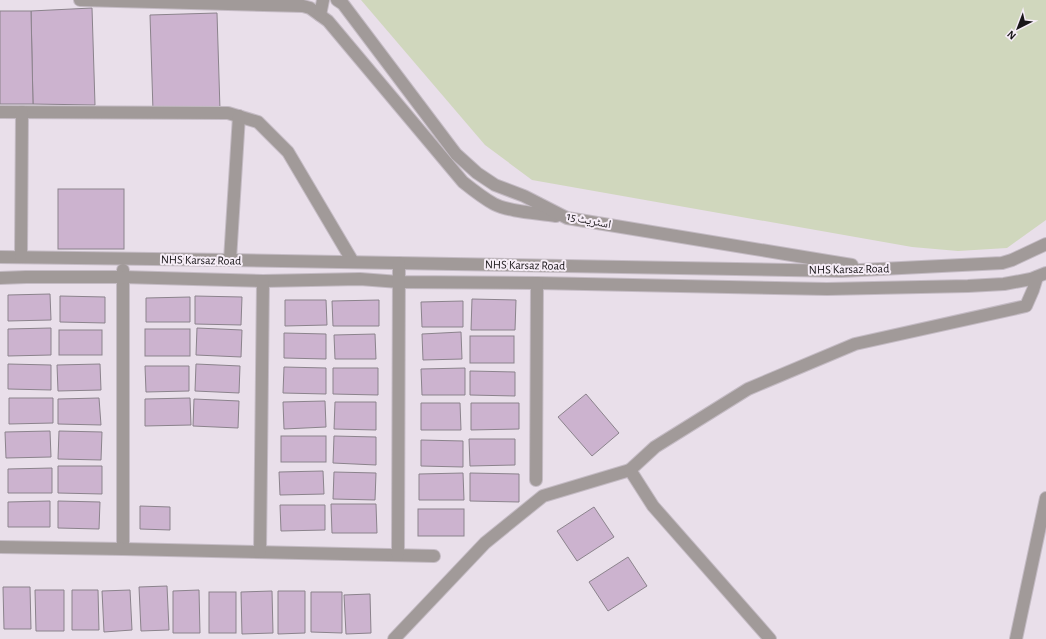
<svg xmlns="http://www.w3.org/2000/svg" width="1046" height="639" font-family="'Alegreya Sans','Noto Naskh Arabic',sans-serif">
<rect width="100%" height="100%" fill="#e9dfea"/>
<path fill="#d0d7bd" d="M 361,0 L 1046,0 L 1046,220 L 1007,248 L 958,251 L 912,247 L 532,180 L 485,145 Z"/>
<g fill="#ccb3cf" stroke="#8b838c">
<path d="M 92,8 L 95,105 L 33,104 L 31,11 Z"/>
<path d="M 0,11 L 31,11 L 33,104 L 0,104 Z"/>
<path d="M 217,13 L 220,110 L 153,111 L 150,15 Z"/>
<rect x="58" y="189" width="66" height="60"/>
<path d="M 50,294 L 51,320 L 8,321 L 8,295 Z"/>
<path d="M 60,296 L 105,297 L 105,323 L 60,322 Z"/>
<path d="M 195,296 L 242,297 L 241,325 L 195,324 Z"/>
<path d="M 190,297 L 190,322 L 146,322 L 146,298 Z"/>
<path d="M 472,299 L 516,300 L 515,330 L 471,330 Z"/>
<path d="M 285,300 L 326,300 L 327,325 L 285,326 Z"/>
<path d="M 379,300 L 379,326 L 333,326 L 332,301 Z"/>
<path d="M 463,301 L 463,327 L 422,327 L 421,302 Z"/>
<path d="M 51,328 L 51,355 L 8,356 L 8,329 Z"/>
<path d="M 197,328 L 242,330 L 241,357 L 196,355 Z"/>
<rect x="145" y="329" width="45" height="27"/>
<rect x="59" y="330" width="43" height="25"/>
<path d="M 461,332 L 462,359 L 423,360 L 422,334 Z"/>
<path d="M 284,333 L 326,334 L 326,359 L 284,358 Z"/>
<path d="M 375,334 L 376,359 L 335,359 L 334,335 Z"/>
<rect x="470" y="336" width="44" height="27"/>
<path d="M 8,364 L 51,365 L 51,390 L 8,389 Z"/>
<path d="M 100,364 L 101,390 L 58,391 L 57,365 Z"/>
<path d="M 196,364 L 240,366 L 239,393 L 195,391 Z"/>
<path d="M 145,366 L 189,366 L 189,391 L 146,392 Z"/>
<path d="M 284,367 L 326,368 L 326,394 L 283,393 Z"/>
<path d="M 333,368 L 378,368 L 378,395 L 333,394 Z"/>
<path d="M 465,368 L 465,395 L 422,395 L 421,369 Z"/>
<path d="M 470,371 L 515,372 L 515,396 L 470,395 Z"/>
<path d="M 586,394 L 619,433 L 592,456 L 558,417 Z"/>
<path d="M 9,398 L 53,398 L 53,423 L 9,424 Z"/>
<path d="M 99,398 L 101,425 L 58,424 L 58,399 Z"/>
<path d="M 190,398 L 191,425 L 145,426 L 145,399 Z"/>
<path d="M 194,399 L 239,401 L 238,428 L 193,426 Z"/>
<path d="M 325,401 L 326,427 L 284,429 L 283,402 Z"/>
<path d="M 335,402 L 376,402 L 376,430 L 334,429 Z"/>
<path d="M 421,403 L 460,403 L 461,430 L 421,430 Z"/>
<path d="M 471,403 L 519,403 L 519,429 L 471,430 Z"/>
<path d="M 50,431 L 51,457 L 6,458 L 5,432 Z"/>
<path d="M 59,431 L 102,432 L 101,460 L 58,459 Z"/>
<rect x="281" y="436" width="45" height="26"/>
<path d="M 334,436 L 376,437 L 376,465 L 333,463 Z"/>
<path d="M 469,439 L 515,439 L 515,465 L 470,466 Z"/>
<path d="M 421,440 L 463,441 L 463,467 L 421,466 Z"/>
<path d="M 58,466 L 102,466 L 102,494 L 58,493 Z"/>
<path d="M 52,468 L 52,493 L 8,493 L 8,469 Z"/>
<path d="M 323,471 L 324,494 L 280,495 L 279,472 Z"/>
<path d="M 334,472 L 376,473 L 375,500 L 333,499 Z"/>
<path d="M 463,473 L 464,500 L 419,500 L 419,474 Z"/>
<path d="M 470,473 L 519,474 L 519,502 L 470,501 Z"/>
<path d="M 50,501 L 50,527 L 8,527 L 8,502 Z"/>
<path d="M 58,501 L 100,502 L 99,529 L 58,528 Z"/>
<path d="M 331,504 L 376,504 L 377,533 L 332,533 Z"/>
<path d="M 280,505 L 325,505 L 325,530 L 281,531 Z"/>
<path d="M 140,506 L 170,507 L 170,530 L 140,529 Z"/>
<path d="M 594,507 L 614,537 L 577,561 L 557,531 Z"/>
<rect x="418" y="509" width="46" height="27"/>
<path d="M 628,557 L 647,586 L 608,611 L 589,582 Z"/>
<path d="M 167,586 L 169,630 L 141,631 L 139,587 Z"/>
<path d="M 3,587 L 30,587 L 31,629 L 4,629 Z"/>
<path d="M 35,590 L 64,590 L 64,631 L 36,631 Z"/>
<path d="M 72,590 L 98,590 L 99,630 L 72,630 Z"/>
<path d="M 130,590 L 132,630 L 104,632 L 102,591 Z"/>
<path d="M 199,590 L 200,633 L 173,633 L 173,591 Z"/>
<path d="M 272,591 L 273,633 L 242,634 L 241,592 Z"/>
<path d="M 278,591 L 305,591 L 305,633 L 278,634 Z"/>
<rect x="209" y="592" width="27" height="41"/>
<path d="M 311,592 L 342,592 L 342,633 L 311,632 Z"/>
<path d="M 370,594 L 371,633 L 346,634 L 344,595 Z"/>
</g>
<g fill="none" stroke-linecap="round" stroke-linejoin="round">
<g stroke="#c4bbc4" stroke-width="14">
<g id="minor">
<path d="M 80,0 L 303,6 L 310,8 L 328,21 L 463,182 C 473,190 483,198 494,204 C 509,212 539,213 556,216"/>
<path d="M 337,0 L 343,4 L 456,154 L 477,173 L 495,185 L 524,196 L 567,218 L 852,265"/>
<path d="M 320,15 L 323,0"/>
<path d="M 0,112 L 228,113 L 258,122 L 288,152 L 353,262"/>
<path d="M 0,257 L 230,260 L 841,271 L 1002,263 L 1012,260 L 1046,244"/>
<path d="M 21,257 L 22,112"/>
<path d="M 230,260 L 239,116"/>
<path d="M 123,270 L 123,549"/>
<path d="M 0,278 L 26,277 L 122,277 L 263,281 L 360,279 L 399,282 L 537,283 L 827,289 L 968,286 L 1004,284 L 1031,279 L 1046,273"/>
<path d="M 536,480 L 537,283"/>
<path d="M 0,547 L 123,549 L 434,556"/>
<path d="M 260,552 L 263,281"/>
<path d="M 398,555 L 399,263"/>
<path d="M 394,639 L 485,543 L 543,496 L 630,470"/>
<path d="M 770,639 L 653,506 L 630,470 L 655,447 L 748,389 L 855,344 L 1026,306 L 1033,290 L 1037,277"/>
<path d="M 1016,639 L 1046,498"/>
</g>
</g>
<use href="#minor" stroke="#a19a99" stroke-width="12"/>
</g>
<g text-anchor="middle" stroke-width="4" stroke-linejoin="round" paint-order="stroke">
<g font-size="12" fill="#191619" stroke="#f6edf7">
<text transform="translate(589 220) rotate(11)" y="4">اسٹریٹ 15</text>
<text transform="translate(201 260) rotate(1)" y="4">NHS Karsaz Road</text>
<text transform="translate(525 265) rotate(1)" y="4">NHS Karsaz Road</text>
<text transform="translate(849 269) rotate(-1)" y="4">NHS Karsaz Road</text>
</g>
</g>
<g transform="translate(1018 28) rotate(222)" stroke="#f6edf7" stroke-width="3" paint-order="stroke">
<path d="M0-3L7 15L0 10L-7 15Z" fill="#191619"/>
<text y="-6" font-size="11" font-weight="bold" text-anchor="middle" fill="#191619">N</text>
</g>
</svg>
